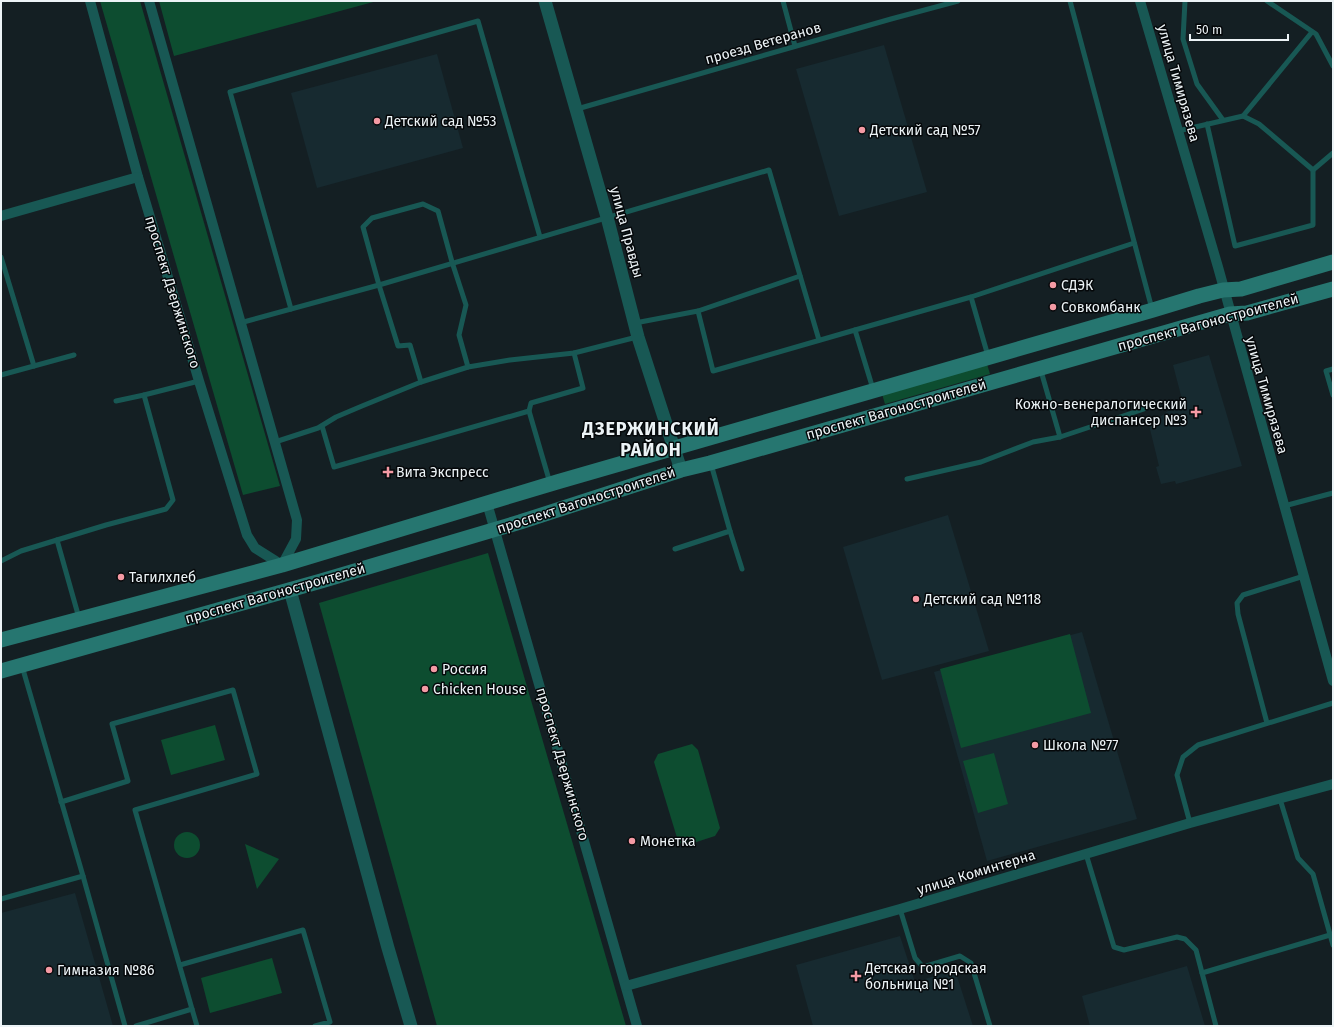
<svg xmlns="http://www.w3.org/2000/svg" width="1334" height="1027" font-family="'Fira Sans',sans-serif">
<rect width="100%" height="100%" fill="#141f23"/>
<g fill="#172a30">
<path d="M 884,45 L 927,192 L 839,216 L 796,69 Z"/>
<path d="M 437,54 L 463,148 L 317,188 L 291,93 Z"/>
<path d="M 1209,355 L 1242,466 L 1176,484 L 1175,481 L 1161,484 L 1156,467 L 1159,466 L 1148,421 L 1156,420 L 1176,405 L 1183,403 L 1173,365 Z"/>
<path d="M 948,515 L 989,651 L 882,680 L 843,547 Z"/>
<path d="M 1082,632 L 1137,819 L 987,861 L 934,672 Z"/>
<path d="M 75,893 L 113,1026 L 1,1026 L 1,913 Z"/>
<path d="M 900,936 L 915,982 L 955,970 L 973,1026 L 813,1026 L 796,965 Z"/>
<path d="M 1187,966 L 1205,1026 L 1090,1026 L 1082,996 Z"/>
</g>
<g fill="#0d4d30">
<path d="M 100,1 L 140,1 L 280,486 L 243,495 Z"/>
<path d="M 159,1 L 377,1 L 174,56 Z"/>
<path d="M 987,364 L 990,374 L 885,404 L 882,394 Z"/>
<path d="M 488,553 L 626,1026 L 437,1026 L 319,603 Z"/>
<path d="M 1070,634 L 1091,713 L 961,748 L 940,669 Z"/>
<path d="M 215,725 L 225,760 L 171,775 L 161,740 Z"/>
<path d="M 692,744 L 698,750 L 720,828 L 715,836 L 684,846 L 678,841 L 654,762 L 658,754 Z"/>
<path d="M 994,753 L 1008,804 L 978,813 L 963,761 Z"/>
<circle cx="187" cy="845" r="13"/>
<path d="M 245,844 L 279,859 L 257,889 Z"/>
<path d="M 272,958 L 282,993 L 210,1013 L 201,978 Z"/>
</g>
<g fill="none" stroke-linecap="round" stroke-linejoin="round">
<g stroke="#185854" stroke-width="5">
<path d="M 783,1 L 795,46"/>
<path d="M 1070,1 L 1152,309"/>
<path d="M 1185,1 L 1183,39 L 1197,84 L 1223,120"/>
<path d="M 1267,1 L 1316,34 L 1333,66"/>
<path d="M 577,109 L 891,19 L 958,1"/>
<path d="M 1243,116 L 1312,32"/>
<path d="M 1207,124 L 1235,246 L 1313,225 L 1313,170"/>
<path d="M 1178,131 L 1243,116 L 1259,124 L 1313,170 L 1333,153"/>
<path d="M 1,257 L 34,366"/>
<path d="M 291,309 L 230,92 L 478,21 L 540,237"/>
<path d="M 698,311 L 800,276"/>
<path d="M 240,323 L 379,285 L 769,170 L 819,340"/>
<path d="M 635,323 L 698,311 L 713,371 L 855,330 L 873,389"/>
<path d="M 855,330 L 971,297"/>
<path d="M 988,356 L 971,297 L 1134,243"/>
<path d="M 1333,369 L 1326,371 L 1333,395"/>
<path d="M 1041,371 L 1060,437"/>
<path d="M 1,375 L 74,355"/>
<path d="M 421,382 L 410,345 L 398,346 L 379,285 L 363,227 L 372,218 L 423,204 L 438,211 L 452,262 L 466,305 L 459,335 L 468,367"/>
<path d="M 116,401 L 144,395 L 199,381"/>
<path d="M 322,426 L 334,467 L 529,411"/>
<path d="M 275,442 L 318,428 L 336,417 L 362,406 L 421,382 L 468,367 L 510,360 L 574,353 L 637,337"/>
<path d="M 907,479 L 981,462 L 1033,442 L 1060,437 L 1144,409"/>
<path d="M 550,483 L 529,411 L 531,403 L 583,388 L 574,353"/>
<path d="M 1284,506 L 1333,493"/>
<path d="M 730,531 L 742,569"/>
<path d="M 57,540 L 79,618"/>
<path d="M 675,549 L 730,531 L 711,464"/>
<path d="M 1,561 L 21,551 L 106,525 L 166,509 L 173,500 L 144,395"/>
<path d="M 1267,723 L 1238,614 L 1237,603 L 1243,595 L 1304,576"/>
<path d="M 1280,799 L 1298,858 L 1313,874 L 1333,945"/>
<path d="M 61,802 L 128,781 L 112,724 L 233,690 L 257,774 L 135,810 L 192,1009 L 136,1026"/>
<path d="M 1190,823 L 1177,775 L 1183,757 L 1198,745 L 1333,703"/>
<path d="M 1086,854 L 1114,947 L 1124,950 L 1177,937 L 1185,939 L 1196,950 L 1216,1026"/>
<path d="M 83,876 L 125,1026"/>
<path d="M 1,899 L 83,876 L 22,666"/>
<path d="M 900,909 L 915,958 L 923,967 L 960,956 L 971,963 L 990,1026"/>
<path d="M 180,965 L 303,930 L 330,1022 L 315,1026"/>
<path d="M 1202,973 L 1330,935"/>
<path d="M 192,1009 L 197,1026"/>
</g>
<g stroke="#185854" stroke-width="10">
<path d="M 90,1 L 138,177 L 199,381 L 247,535 L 255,548 L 282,565 L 296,539 L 297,520 L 149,1"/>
<path d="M 1140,1 L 1218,267 L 1333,681"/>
<path d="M 1,216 L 138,177"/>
<path d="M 487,503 L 637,1026"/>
<path d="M 626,986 L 900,909 L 1190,823 L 1333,784"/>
</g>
<g stroke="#185854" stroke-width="13">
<path d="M 545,1 L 607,217 L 638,337 L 681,470"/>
<path d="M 290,590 L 388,948 L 411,1026"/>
</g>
<g stroke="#267670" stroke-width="15">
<path d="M 1,640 L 282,565 L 557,482 L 1153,310 L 1199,296 L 1223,290 L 1241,289 L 1333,262"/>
<path d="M 1,671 L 321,581 L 520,522 L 681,470 L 710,463 L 1230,314 L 1247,313 L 1333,289"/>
</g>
</g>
<g fill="#f49aa4" stroke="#05080a" stroke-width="1.5">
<circle cx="377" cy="121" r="4"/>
<circle cx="862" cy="130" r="4"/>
<circle cx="1053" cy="285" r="4"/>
<circle cx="1053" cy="307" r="4"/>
<path d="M1194 406h4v4h4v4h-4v4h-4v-4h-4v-4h4z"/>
<path d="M386 466h4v4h4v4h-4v4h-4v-4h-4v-4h4z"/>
<circle cx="121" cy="577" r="4"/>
<circle cx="916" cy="599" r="4"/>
<circle cx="434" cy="669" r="4"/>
<circle cx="425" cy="689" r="4"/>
<circle cx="1035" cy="745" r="4"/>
<circle cx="632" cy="841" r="4"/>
<circle cx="49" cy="970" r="4"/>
<path d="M854 970h4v4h4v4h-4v4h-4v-4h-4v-4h4z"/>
</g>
<g text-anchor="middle" stroke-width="3" stroke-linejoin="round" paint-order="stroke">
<g font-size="14" fill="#ecf3f6" stroke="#05080a">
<text transform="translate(763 43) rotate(-16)" y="5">проезд Ветеранов</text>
<text transform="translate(1179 83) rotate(74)" y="5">улица Тимирязева</text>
<text transform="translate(627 232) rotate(75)" y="5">улица Правды</text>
<text transform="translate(173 292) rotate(73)" y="5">проспект Дзержинского</text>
<text transform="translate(1208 322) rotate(-15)" y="5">проспект Вагоностроителей</text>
<text transform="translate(1267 395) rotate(74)" y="5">улица Тимирязева</text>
<text transform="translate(896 409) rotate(-16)" y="5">проспект Вагоностроителей</text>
<text transform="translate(586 500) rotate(-18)" y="5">проспект Вагоностроителей</text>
<text transform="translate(275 593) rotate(-16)" y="5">проспект Вагоностроителей</text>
<text transform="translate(563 764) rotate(74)" y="5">проспект Дзержинского</text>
<text transform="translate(976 872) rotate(-17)" y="5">улица Коминтерна</text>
</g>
<g font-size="14" fill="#ecf3f6" stroke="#05080a" text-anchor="start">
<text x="385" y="126">Детский сад №53</text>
<text x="870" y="135">Детский сад №57</text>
<text x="1061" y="290">СДЭК</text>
<text x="1061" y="312">Совкомбанк</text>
<text x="1187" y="409" text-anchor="end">Кожно-венералогический<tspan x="1187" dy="16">диспансер №3</tspan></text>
<text x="396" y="477">Вита Экспресс</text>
<text x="129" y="582">Тагилхлеб</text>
<text x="924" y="604">Детский сад №118</text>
<text x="442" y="674">Россия</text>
<text x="433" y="694">Chicken House</text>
<text x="1043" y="750">Школа №77</text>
<text x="640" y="846">Монетка</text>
<text x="865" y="973">Детская городская<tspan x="865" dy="16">больница №1</tspan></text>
<text x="57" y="975">Гимназия №86</text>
</g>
<g font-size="18" font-weight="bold" letter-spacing="1" fill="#ecf3f6" stroke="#05080a">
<text x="651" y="435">ДЗЕРЖИНСКИЙ<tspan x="651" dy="21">РАЙОН</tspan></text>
</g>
</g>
<rect width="1334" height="1027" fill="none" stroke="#ecf3f6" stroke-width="4"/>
<path d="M1190 34v6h98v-6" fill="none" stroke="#ecf3f6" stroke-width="2"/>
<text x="1196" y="34" font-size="12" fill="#ecf3f6" stroke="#05080a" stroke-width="3" paint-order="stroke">50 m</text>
</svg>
